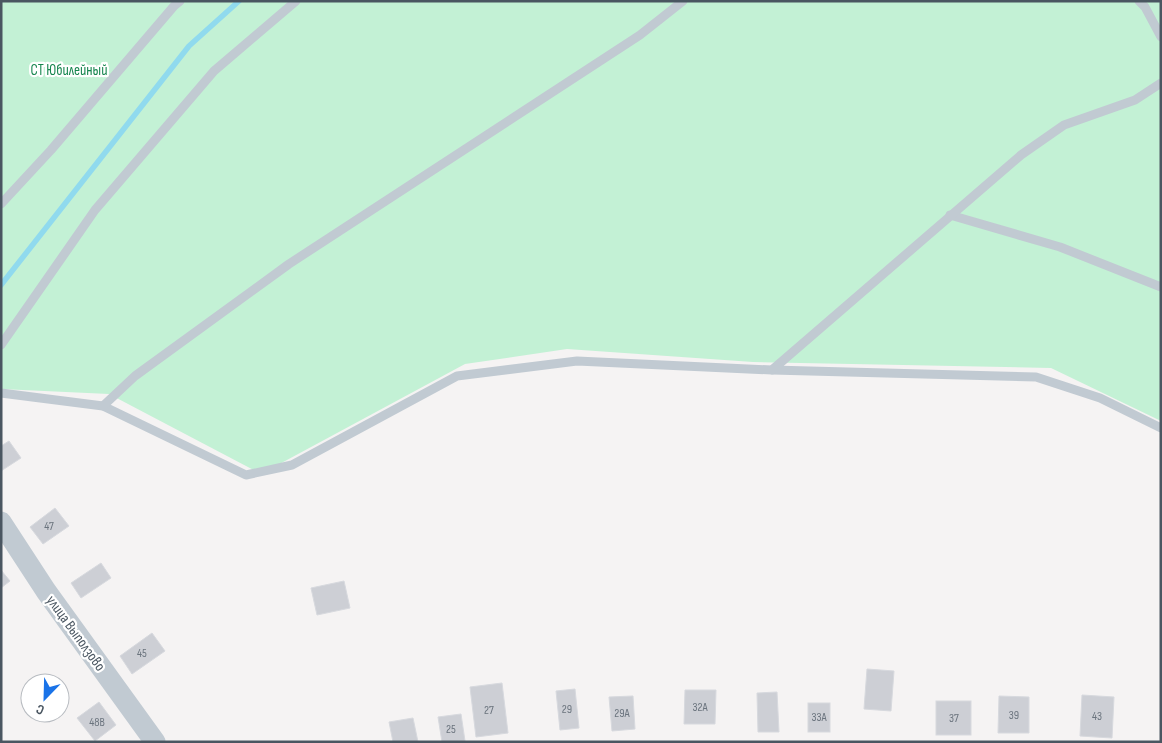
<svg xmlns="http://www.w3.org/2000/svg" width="1162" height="743" font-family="'Sofia Sans Condensed',sans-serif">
<rect width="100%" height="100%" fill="#f5f3f3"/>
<path fill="#c3f1d5" d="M 1,1 L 1161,1 L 1161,421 L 1051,368 L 753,362 L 567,349 L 465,364 L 261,474 L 109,394 L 1,389 Z"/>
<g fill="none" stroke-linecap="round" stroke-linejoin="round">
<path stroke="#90daee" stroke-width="5.5" d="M 1,285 L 189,46 L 239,1"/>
</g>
<g fill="#cdcfd5" stroke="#d7d9de">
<path d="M 9,441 L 21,458 L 1,471 L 1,446 Z"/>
<path d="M 55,508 L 69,526 L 43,544 L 30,527 Z"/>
<path d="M 101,563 L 111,578 L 81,598 L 71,583 Z"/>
<path d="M 1,570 L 10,581 L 1,588 Z"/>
<path d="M 344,581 L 350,608 L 317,615 L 311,588 Z"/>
<path d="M 152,633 L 165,651 L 132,674 L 120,656 Z"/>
<path d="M 867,669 L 894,671 L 891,711 L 864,709 Z"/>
<path d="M 502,683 L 508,733 L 476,737 L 470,687 Z"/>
<path d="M 575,689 L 579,728 L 560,730 L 556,691 Z"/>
<path d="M 685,690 L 716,690 L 715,724 L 684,724 Z"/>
<path d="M 777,692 L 779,732 L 758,732 L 757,693 Z"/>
<path d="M 1082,695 L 1114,697 L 1112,738 L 1080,736 Z"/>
<path d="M 633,696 L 635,729 L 612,731 L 609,697 Z"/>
<path d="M 999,696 L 1029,697 L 1029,733 L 998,733 Z"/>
<rect x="936" y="701" width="35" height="34"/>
<path d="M 99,702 L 116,725 L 95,741 L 77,718 Z"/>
<rect x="808" y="703" width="22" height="29"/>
<path d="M 461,714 L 465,741 L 442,742 L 438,717 Z"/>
<path d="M 413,718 L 418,742 L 393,742 L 389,722 Z"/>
</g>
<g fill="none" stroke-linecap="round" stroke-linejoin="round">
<g stroke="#c1cad2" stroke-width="9">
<path d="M 1139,1 L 1145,7 L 1161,37"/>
<path d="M 1,204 L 51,150 L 174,6 L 180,1"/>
<path d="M 950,215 L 1060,247 L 1161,287"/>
<path d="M 1,345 L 95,210 L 214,71 L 296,1"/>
<path d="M 772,370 L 1036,377 L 1100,398 L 1161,428"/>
<path d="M 1,393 L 103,406 L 246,475 L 292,465 L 457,376 L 577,361 L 772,370 L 1021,155 L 1064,125 L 1135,100 L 1161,83"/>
<path d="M 103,406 L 135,376 L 289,264 L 640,35 L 683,1"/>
</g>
<path stroke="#c1cad2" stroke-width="21" d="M 1,522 L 46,591 L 155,742"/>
</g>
<g text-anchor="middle" stroke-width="4.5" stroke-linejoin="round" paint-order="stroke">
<g font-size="12" fill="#6b747e">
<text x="49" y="530">47</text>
<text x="142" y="657">45</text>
<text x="700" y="711">32А</text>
<text x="567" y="713">29</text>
<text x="489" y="714">27</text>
<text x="622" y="717">29А</text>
<text x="1014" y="719">39</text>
<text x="1097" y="720">43</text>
<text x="819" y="721">33А</text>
<text x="954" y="722">37</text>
<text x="97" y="726">48В</text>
<text x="451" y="733">25</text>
</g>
<g font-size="15" fill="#17864f" stroke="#fff">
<text x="69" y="75">СТ Юбилейный</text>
</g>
<g font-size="15" fill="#4a5661" stroke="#fff">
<text transform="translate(76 633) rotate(54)" y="5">улица Выползово</text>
</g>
</g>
<rect width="1162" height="743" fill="none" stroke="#4a5661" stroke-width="5"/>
<g transform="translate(45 698) rotate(203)"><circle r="24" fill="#ffffff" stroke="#b7bbc0"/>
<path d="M0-4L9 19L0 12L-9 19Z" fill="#1a73e8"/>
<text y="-8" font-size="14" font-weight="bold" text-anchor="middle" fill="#4a5661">С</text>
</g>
</svg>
